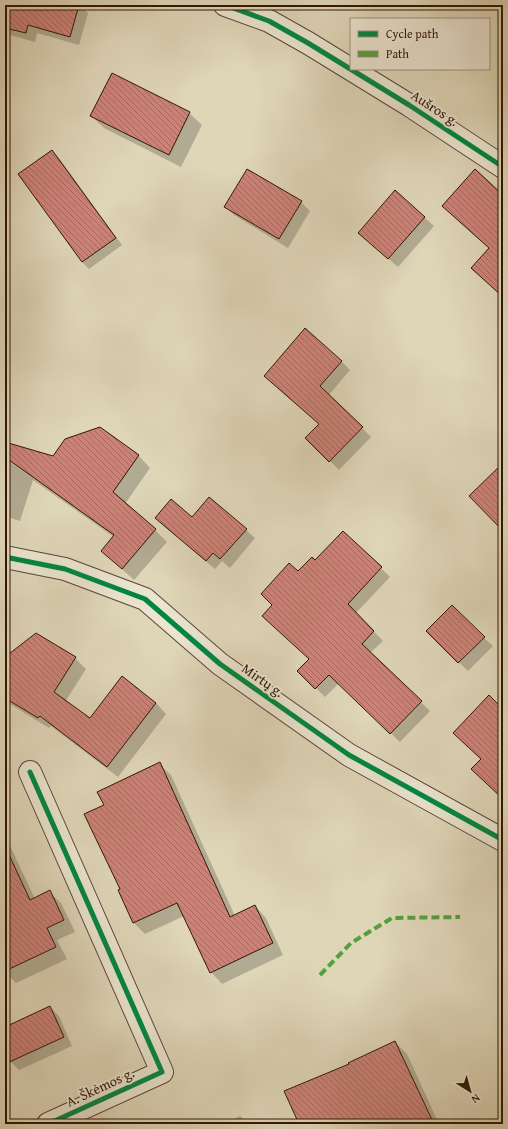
<svg xmlns="http://www.w3.org/2000/svg" width="508" height="1129" font-family="'Gentium Book Plus',serif">
<defs>
<pattern id="building-back-hatch" width="6" height="6" patternUnits="userSpaceOnUse"><rect width="6" height="6" fill="#ce8277"/><path d="M-1 5l2 2M0 0l6 6M5-1l2 2" fill="none" stroke="#a8695f"/></pattern>
</defs>
<rect width="100%" height="100%" fill="#dfd6b8"/>
<filter id="stains"><feTurbulence type="fractalNoise" baseFrequency=".005" numOctaves="4"/><feColorMatrix values="0 0 0 0 .2 0 0 0 0 .09 0 0 0 0 .02 0 0 0 .5 -.17"/></filter>
<radialGradient id="worn" r=".72"><stop offset=".6" stop-color="#630" stop-opacity="0"/><stop offset="1" stop-color="#630" stop-opacity=".3"/></radialGradient>
<g fill="#0003">
<path d="M 5,5 L 80,5 L 88,13 L 79,45 L 37,33 L 35,42 L 7,34 L 5,32 Z"/>
<path d="M 189,113 L 202,125 L 181,167 L 104,128 L 91,116 Z"/>
<path d="M 52,151 L 59,158 L 122,245 L 89,269 L 82,262 L 20,175 Z"/>
<path d="M 395,191 L 434,226 L 398,267 L 368,241 Z"/>
<path d="M 301,202 L 310,211 L 288,248 L 234,215 L 225,206 Z"/>
<path d="M 341,361 L 350,370 L 329,395 L 371,437 L 339,470 L 307,438 L 320,425 L 265,376 Z"/>
<path d="M 100,428 L 139,456 L 150,468 L 125,504 L 155,530 L 167,542 L 134,580 L 102,551 L 114,537 L 33,480 L 20,521 L 5,516 L 5,443 L 53,458 Z"/>
<path d="M 156,518 L 192,519 L 246,530 L 255,538 L 230,568 L 222,561 L 215,569 L 165,527 Z"/>
<path d="M 315,562 L 381,568 L 390,577 L 356,613 L 383,641 L 370,653 L 430,711 L 400,742 L 339,683 L 325,697 L 299,671 L 310,660 L 298,573 Z"/>
<path d="M 427,631 L 484,638 L 493,646 L 468,671 Z"/>
<path d="M 36,634 L 75,658 L 86,669 L 65,702 L 90,720 L 122,677 L 156,703 L 166,714 L 118,777 L 51,726 L 49,728 L 5,701 L 5,658 Z"/>
<path d="M 159,764 L 171,775 L 235,916 L 255,906 L 266,918 L 283,955 L 222,984 L 211,972 L 184,916 L 145,934 L 133,922 L 121,889 L 105,806 Z"/>
<path d="M 5,835 L 35,899 L 49,892 L 61,903 L 75,932 L 57,940 L 67,959 L 16,983 L 5,972 Z"/>
<path d="M 50,1007 L 59,1016 L 72,1046 L 19,1070 L 10,1061 L 5,1049 L 5,1028 Z"/>
<path d="M 395,1042 L 407,1054 L 439,1124 L 300,1124 L 350,1064 Z"/>
<path d="M 240,1116 L 249,1124 L 222,1124 Z"/>
</g>
<g fill="url(#building-back-hatch)" stroke="#301603">
<path d="M 5,5 L 79,5 L 70,37 L 28,25 L 26,33 L 5,28 Z"/>
<path d="M 112,73 L 190,112 L 169,155 L 90,116 Z"/>
<path d="M 52,150 L 116,238 L 82,262 L 18,174 Z"/>
<path d="M 247,169 L 302,201 L 279,239 L 224,207 Z"/>
<path d="M 475,169 L 503,195 L 503,297 L 471,268 L 489,248 L 442,206 Z"/>
<path d="M 395,190 L 425,217 L 388,259 L 358,233 Z"/>
<path d="M 305,328 L 342,361 L 320,386 L 363,427 L 329,462 L 305,438 L 319,424 L 264,376 Z"/>
<path d="M 100,427 L 139,455 L 113,492 L 156,529 L 122,569 L 101,551 L 114,535 L 5,457 L 5,442 L 53,456 L 65,439 Z"/>
<path d="M 503,463 L 503,531 L 469,496 Z"/>
<path d="M 209,497 L 247,529 L 220,559 L 213,553 L 206,561 L 155,518 L 171,499 L 192,517 Z"/>
<path d="M 343,531 L 382,567 L 348,604 L 374,631 L 362,644 L 422,701 L 390,734 L 329,675 L 315,689 L 297,671 L 309,659 L 262,616 L 272,605 L 261,594 L 289,563 L 298,571 L 312,557 L 315,560 Z"/>
<path d="M 452,605 L 485,637 L 458,663 L 426,631 Z"/>
<path d="M 36,633 L 76,657 L 54,692 L 90,718 L 122,676 L 156,703 L 107,767 L 40,716 L 38,718 L 5,698 L 5,657 Z"/>
<path d="M 489,695 L 503,709 L 503,799 L 471,769 L 481,759 L 453,733 Z"/>
<path d="M 160,762 L 230,917 L 255,905 L 273,943 L 210,973 L 177,903 L 133,923 L 118,890 L 120,889 L 84,814 L 104,805 L 97,792 Z"/>
<path d="M 5,846 L 30,900 L 50,890 L 64,920 L 47,928 L 56,947 L 5,971 Z"/>
<path d="M 50,1006 L 64,1037 L 5,1064 L 5,1027 Z"/>
<path d="M 395,1041 L 434,1124 L 299,1124 L 284,1091 L 349,1064 L 348,1063 Z"/>
</g>
<g fill="none" stroke-linecap="round" stroke-linejoin="round">
<g stroke="#5c4630" stroke-width="24">
<g id="minor">
<path d="M 225,5 L 269,21 L 308,43 L 409,105 L 503,167"/>
<path d="M 5,557 L 65,569 L 145,599 L 220,664 L 349,755 L 503,840"/>
<path d="M 30,772 L 162,1072 L 48,1124"/>
</g>
</g>
<use href="#minor" stroke="#eae4d1" stroke-width="22"/>
<path stroke="#52a13d" stroke-width="4" stroke-dasharray="8 4" stroke-linecap="butt" d="M 320,975 L 351,943 L 392,918 L 460,917"/>
<g stroke="#eae4d1" stroke-width="8">
<g id="cycleway">
<path d="M 225,5 L 269,21 L 308,43 L 409,105 L 503,167"/>
<path d="M 5,557 L 65,569 L 145,599 L 220,664 L 349,755 L 503,840"/>
<path d="M 30,772 L 162,1072 L 48,1124"/>
</g>
</g>
<use href="#cycleway" stroke="#00873e" stroke-width="5"/>
</g>
<g text-anchor="middle" stroke-width="4" stroke-linejoin="round" paint-order="stroke">
<g font-size="14" fill="#301603" stroke="#eae4d1">
<text transform="translate(435 108) rotate(33)" y="5">Aušros g.</text>
<text transform="translate(263 680) rotate(35)" y="5">Mirtų g.</text>
<text transform="translate(100 1087) rotate(-25)" y="5">A. Škėmos g.</text>
</g>
</g>
<rect width="508" height="1129" fill="none" stroke="#dfd6b8" stroke-width="20"/>
<rect x="6" y="6" width="496" height="1117" fill="none" stroke="#301603" stroke-width="2"/>
<rect x="10" y="10" width="488" height="1109" fill="none" stroke="#301603"/>
<rect x="350" y="18" width="140" height="52" fill="#eae4d1" stroke="#a0927f"/>
<rect x="358" y="31" width="20" height="6" fill="#00873e" stroke="#a0927f"/>
<text x="386" y="38" font-size="12" fill="#301603">Cycle path</text>
<rect x="358" y="51" width="20" height="6" fill="#52a13d" stroke="#a0927f"/>
<text x="386" y="58" font-size="12" fill="#301603">Path</text>
<g transform="translate(470 1091) rotate(143)" stroke="#eae4d1" stroke-width="3" paint-order="stroke">
<path d="M0-3L7 15L0 10L-7 15Z" fill="#301603"/>
<text y="-6" font-size="11" font-weight="bold" text-anchor="middle" fill="#301603">N</text>
</g>
<rect width="100%" height="100%" filter="url(#stains)"/>
<rect width="100%" height="100%" fill="url(#worn)"/>
</svg>
